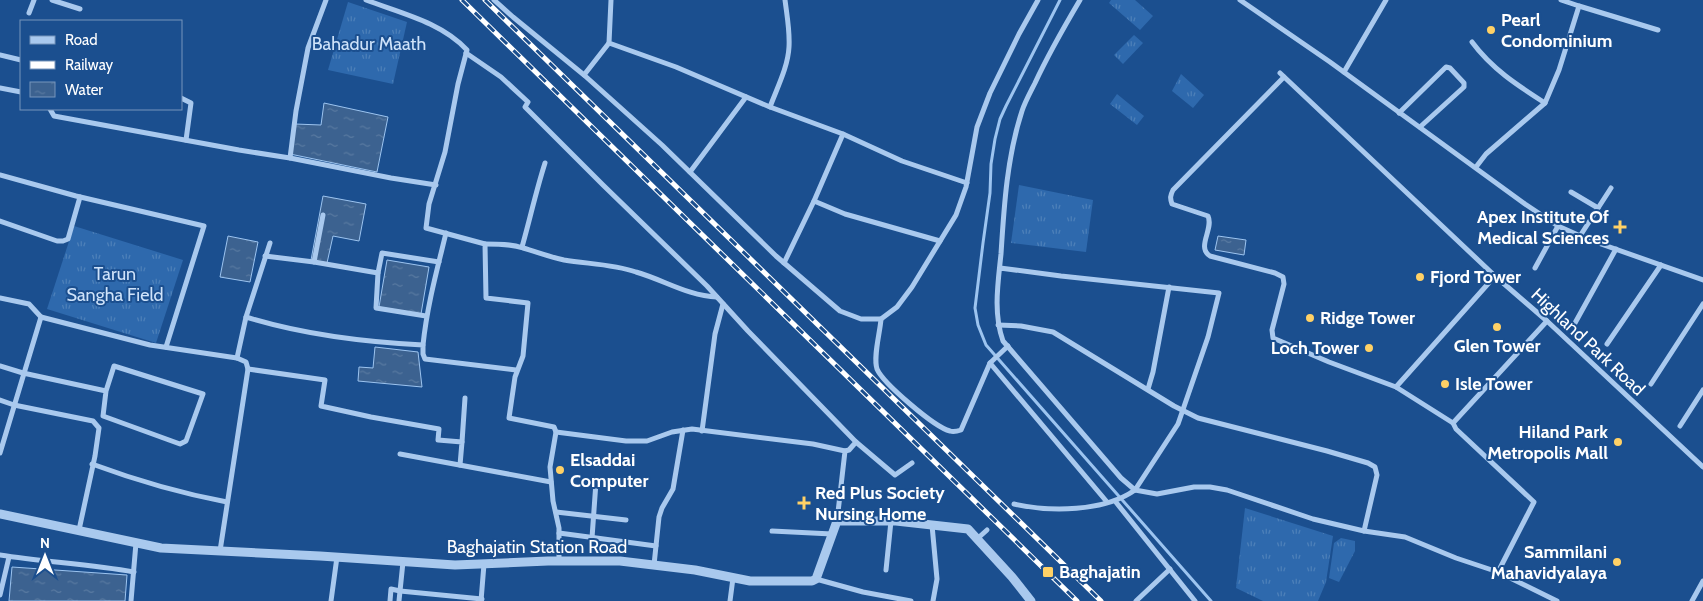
<svg xmlns="http://www.w3.org/2000/svg" width="1703" height="601" font-family="Cabin,sans-serif">
<defs>
<pattern id="grass-tufts" width="24" height="20" patternUnits="userSpaceOnUse" patternTransform="scale(1.25)"><rect width="24" height="20" fill="#2e69ad"/><path d="M3 7l-1-3M5 7V3M7 7l1-3M15 17l-1-3M17 17v-4M19 17l1-3" fill="none" stroke="#4d80b9"/></pattern>
<pattern id="water-ripples" width="26" height="14" patternUnits="userSpaceOnUse" patternTransform="scale(1.25)"><rect width="26" height="14" fill="#3c6290"/><path d="M2 4q2-2 4 0t4 0M15 11q2-2 4 0t4 0" fill="none" stroke="#597aa1"/></pattern>
</defs>
<rect width="100%" height="100%" fill="#1b4f8f"/>
<g fill="url(#grass-tufts)">
<path d="M 1111,0 L 1135,0 L 1153,16 L 1140,30 L 1109,3 Z"/>
<path d="M 348,2 L 407,22 L 393,84 L 328,70 Z"/>
<path d="M 1134,35 L 1143,43 L 1123,64 L 1114,55 Z"/>
<path d="M 1181,74 L 1204,95 L 1193,108 L 1172,91 Z"/>
<path d="M 1117,94 L 1144,116 L 1137,125 L 1110,104 Z"/>
<path d="M 1019,185 L 1093,200 L 1086,252 L 1011,243 Z"/>
<path d="M 74,226 L 183,260 L 156,343 L 47,309 Z"/>
<path d="M 1245,508 L 1333,536 L 1326,582 L 1318,601 L 1263,601 L 1236,588 Z"/>
<path d="M 1341,538 L 1355,541 L 1355,551 L 1339,582 L 1329,578 L 1334,543 Z"/>
</g>
<g fill="url(#water-ripples)" stroke="#9cc4f0">
<path d="M 324,103 L 388,117 L 377,172 L 290,154 L 295,124 L 321,125 Z"/>
<path d="M 323,196 L 366,204 L 359,241 L 333,236 L 327,263 L 311,260 Z"/>
<path d="M 228,236 L 258,242 L 250,282 L 220,277 Z"/>
<path d="M 1218,236 L 1246,240 L 1244,255 L 1215,250 Z"/>
<path d="M 387,260 L 429,267 L 421,314 L 379,307 Z"/>
<path d="M 375,347 L 418,352 L 422,387 L 358,381 L 359,367 L 373,368 Z"/>
<path d="M 12,567 L 127,575 L 125,601 L 9,601 Z"/>
</g>
<g fill="none" stroke-linecap="round" stroke-linejoin="round">
<path stroke="#9cc4f0" stroke-width="3" d="M 1060,0 L 1006,106 L 1000,119 L 995,139 L 991,164 L 990,193 L 983,243 L 975,308 L 978,325 L 986,345 L 1211,601"/>
<g stroke="#a9c9ee" stroke-width="5">
<path d="M 52,0 L 80,9"/>
<path d="M 366,0 C 400,13 441,22 467,50 L 458,84 L 445,152 L 429,204 L 426,228 L 485,244 L 486,298 L 528,303 L 523,356 L 515,377 L 509,418 L 554,427 L 556,432 L 550,467 L 553,501 L 559,528 L 559,561"/>
<path d="M 494,0 L 513,17 L 584,75 L 662,145 L 776,256 L 840,311 L 861,319 L 881,319 L 897,307 L 912,287 L 956,215 L 966,187 L 977,127 L 990,93 L 1019,34 L 1038,0"/>
<path d="M 611,0 L 609,43 L 676,67 L 770,107"/>
<path d="M 1240,0 L 1330,62 L 1525,204 L 1558,226 L 1587,239 L 1703,280"/>
<path d="M 1579,6 L 1658,30"/>
<path d="M 29,13 L 34,0"/>
<path d="M 1472,42 C 1492,69 1517,85 1545,103"/>
<path d="M 466,53 L 501,77 L 528,102 L 525,107 L 603,185 L 707,286 L 748,331 L 856,442 L 849,450 L 845,451"/>
<path d="M 0,55 L 21,60"/>
<path d="M 1344,72 L 1386,0"/>
<path d="M 1280,73 L 1495,276 L 1547,321 L 1703,467"/>
<path d="M 584,75 L 609,43"/>
<path d="M 1284,77 L 1173,190 C 1170,196 1170,198 1172,204 L 1208,216 C 1214,229 1196,247 1210,256 L 1275,273 L 1283,277 L 1284,284 L 1272,330 L 1273,338 L 1329,362 L 1396,387 L 1453,423 L 1456,429 L 1534,502 L 1498,572"/>
<path d="M 0,88 L 21,92"/>
<path d="M 181,98 L 191,103 L 186,140"/>
<path d="M 50,109 L 54,116 L 239,150 L 290,158 L 391,178 L 436,185"/>
<path d="M 1399,113 L 1446,67 L 1450,68 L 1464,83 L 1464,87 L 1420,127"/>
<path d="M 843,134 L 902,161 L 967,183"/>
<path d="M 290,158 L 296,111 L 308,48 L 326,0"/>
<path d="M 1476,167 L 1486,154 L 1545,103 L 1559,70 L 1579,6 L 1561,0"/>
<path d="M 690,172 L 746,97"/>
<path d="M 0,175 L 76,196 L 204,226 L 166,347"/>
<path d="M 1571,192 L 1598,208"/>
<path d="M 814,201 L 845,214 L 940,241"/>
<path d="M 0,221 L 57,241 L 63,241 L 68,239 L 80,197"/>
<path d="M 1580,236 L 1611,188"/>
<path d="M 485,244 C 498,244 511,244 523,248 C 537,252 550,257 564,260 C 588,264 613,264 636,272 C 664,280 688,296 717,297"/>
<path d="M 522,247 C 530,219 536,191 545,163"/>
<path d="M 265,256 L 314,262 L 378,273 L 382,253 L 439,262"/>
<path d="M 314,262 L 323,215"/>
<path d="M 784,263 L 814,201 L 843,134 L 770,107 C 777,88 788,67 789,47 C 790,31 787,16 785,0"/>
<path d="M 1000,268 L 1061,276 L 1219,293 L 1208,337 L 1178,424 L 1135,490 L 1121,478 L 1003,341 C 993,313 998,283 1001,254 C 1004,206 1007,157 1022,111 C 1025,102 1030,93 1035,83 C 1048,55 1064,27 1080,0"/>
<path d="M 1535,268 L 1558,226"/>
<path d="M 378,273 L 376,308 L 426,316"/>
<path d="M 0,298 L 29,304 L 41,317"/>
<path d="M 246,317 L 270,243"/>
<path d="M 881,319 C 880,333 873,357 877,369 C 883,383 934,427 950,431 C 953,432 958,431 961,430 L 990,363 L 1008,346"/>
<path d="M 1575,323 L 1616,249"/>
<path d="M 998,325 L 1021,326 L 1053,332 L 1174,406 L 1198,418 L 1327,451 L 1368,463 L 1375,467 L 1377,475 L 1364,531"/>
<path d="M 1607,344 L 1661,265"/>
<path d="M 423,345 C 427,306 437,270 446,233"/>
<path d="M 237,358 L 246,317 C 304,335 363,342 423,345 L 423,354 L 425,359 L 516,370"/>
<path d="M 990,363 L 1107,502"/>
<path d="M 0,366 L 23,373 L 106,391 L 114,366 L 203,394 L 186,441 L 180,444 L 103,416 L 106,391"/>
<path d="M 248,369 L 325,380 L 321,406 L 371,417 L 439,429 L 438,440 L 462,442 L 460,465"/>
<path d="M 1651,384 L 1703,304"/>
<path d="M 1396,387 L 1495,276"/>
<path d="M 1148,389 L 1153,372 L 1169,287"/>
<path d="M 0,400 L 14,405 L 93,421 L 99,428 L 95,456 L 79,530"/>
<path d="M 1453,423 L 1547,321"/>
<path d="M 1680,426 L 1703,390"/>
<path d="M 702,431 L 715,334 L 723,304"/>
<path d="M 556,432 L 626,441 L 647,441 L 672,432 L 692,429 L 813,444 L 845,451 L 837,521"/>
<path d="M 462,442 L 465,398"/>
<path d="M 856,442 L 895,475 L 912,463"/>
<path d="M 0,453 L 41,317 L 150,345 L 237,358 L 246,362 L 248,369 L 220,551"/>
<path d="M 400,454 L 551,482"/>
<path d="M 92,464 C 138,481 179,493 227,502"/>
<path d="M 1115,501 L 1195,601"/>
<path d="M 1014,504 C 1050,512 1104,512 1135,490 L 1157,494 L 1194,487 L 1210,487 L 1227,490 L 1313,519 L 1364,531 L 1405,537 L 1456,558 L 1498,572 L 1557,601"/>
<path d="M 556,512 L 626,520"/>
<path d="M 932,525 L 937,579 L 933,601"/>
<path d="M 772,531 L 832,534"/>
<path d="M 559,533 L 656,546"/>
<path d="M 592,538 L 596,482"/>
<path d="M 977,539 L 987,530"/>
<path d="M 0,555 C 44,562 90,564 134,572"/>
<path d="M 654,565 L 659,517 L 662,508 L 673,489 L 683,430"/>
<path d="M 886,570 L 891,521"/>
<path d="M 816,579 L 863,592 L 911,601"/>
<path d="M 0,595 L 9,557"/>
<path d="M 131,601 L 136,543"/>
<path d="M 331,601 L 337,557"/>
<path d="M 390,601 L 391,589 L 400,591 L 403,562"/>
<path d="M 399,601 L 400,591 L 482,599"/>
<path d="M 481,601 L 484,564"/>
<path d="M 730,601 L 733,578"/>
<path d="M 1136,601 L 1170,569"/>
<path d="M 1692,601 L 1703,581"/>
</g>
<path stroke="#a9c9ee" stroke-width="9" d="M 0,514 L 161,548 L 320,556 L 455,565 L 548,561 L 620,561 L 695,570 L 750,581 L 812,581 L 816,579 L 837,521 L 896,521 L 968,529 L 1012,577 L 1031,601"/>
<g stroke="#fff" stroke-width="5">
<g id="rail">
<path d="M 462,0 L 1077,601"/>
<path d="M 485,0 L 1101,601"/>
</g>
</g>
<use href="#rail" stroke="#1b4f8f" stroke-width="3" stroke-dasharray="9" stroke-linecap="butt"/>
</g>
<g fill="#ffd166" stroke="#1b4f8f" stroke-width="2">
<circle cx="1491" cy="30" r="5"/>
<path d="M1617.5 219.5h5v5h5v5h-5v5h-5v-5h-5v-5h5z"/>
<circle cx="1420" cy="277" r="5"/>
<circle cx="1310" cy="318" r="5"/>
<circle cx="1497" cy="327" r="5"/>
<circle cx="1369" cy="348" r="5"/>
<circle cx="1445" cy="384" r="5"/>
<circle cx="1618" cy="442" r="5"/>
<circle cx="560" cy="470" r="5"/>
<path d="M801.5 495.5h5v5h5v5h-5v5h-5v-5h-5v-5h5z"/>
<circle cx="1617" cy="562" r="5"/>
<rect x="1042" y="566" width="12" height="12" rx="2.5"/>
</g>
<g text-anchor="middle" stroke-width="4" stroke-linejoin="round" paint-order="stroke">
<g font-size="18" font-weight="bold" fill="#fff" stroke="#1b4f8f" text-anchor="start">
<text x="1501" y="26">Pearl<tspan x="1501" dy="21">Condominium</tspan></text>
<text x="1609" y="223" text-anchor="end">Apex Institute Of<tspan x="1609" dy="21">Medical Sciences</tspan></text>
<text x="1430" y="283">Fjord Tower</text>
<text x="1320" y="324">Ridge Tower</text>
<text x="1497" y="352" text-anchor="middle">Glen Tower</text>
<text x="1359" y="354" text-anchor="end">Loch Tower</text>
<text x="1455" y="390">Isle Tower</text>
<text x="1608" y="438" text-anchor="end">Hiland Park<tspan x="1608" dy="21">Metropolis Mall</tspan></text>
<text x="570" y="466">Elsaddai<tspan x="570" dy="21">Computer</tspan></text>
<text x="815" y="499">Red Plus Society<tspan x="815" dy="21">Nursing Home</tspan></text>
<text x="1607" y="558" text-anchor="end">Sammilani<tspan x="1607" dy="21">Mahavidyalaya</tspan></text>
<text x="1059" y="578">Baghajatin</text>
</g>
<g font-size="18" fill="#cfe3fa" stroke="#1b4f8f">
<text x="369" y="50">Bahadur Maath</text>
<text x="115" y="280">Tarun<tspan x="115" dy="21">Sangha Field</tspan></text>
</g>
<g font-size="18" fill="#fff" stroke="#1b4f8f">
<text transform="translate(1588 342) rotate(43)" y="6">Highland Park Road</text>
<text x="537" y="553">Baghajatin Station Road</text>
</g>
</g>
<rect x="20" y="20" width="162" height="90" fill="#1b4f8f" stroke="#7695bc"/>
<rect x="30" y="36" width="25" height="8" fill="#a9c9ee" stroke="#7695bc"/>
<text x="65" y="45" font-size="15" fill="#ffffff">Road</text>
<rect x="30" y="61" width="25" height="8" fill="#ffffff" stroke="#7695bc"/>
<text x="65" y="70" font-size="15" fill="#ffffff">Railway</text>
<rect x="30" y="82" width="25" height="15" fill="url(#water-ripples)" stroke="#7695bc"/>
<text x="65" y="95" font-size="15" fill="#ffffff">Water</text>
<g transform="translate(45 556)" stroke="#1b4f8f" stroke-width="4" paint-order="stroke">
<path d="M0-4L9 19L0 12L-9 19Z" fill="#ffffff"/>
<text y="-8" font-size="14" font-weight="bold" text-anchor="middle" fill="#ffffff">N</text>
</g>
</svg>
